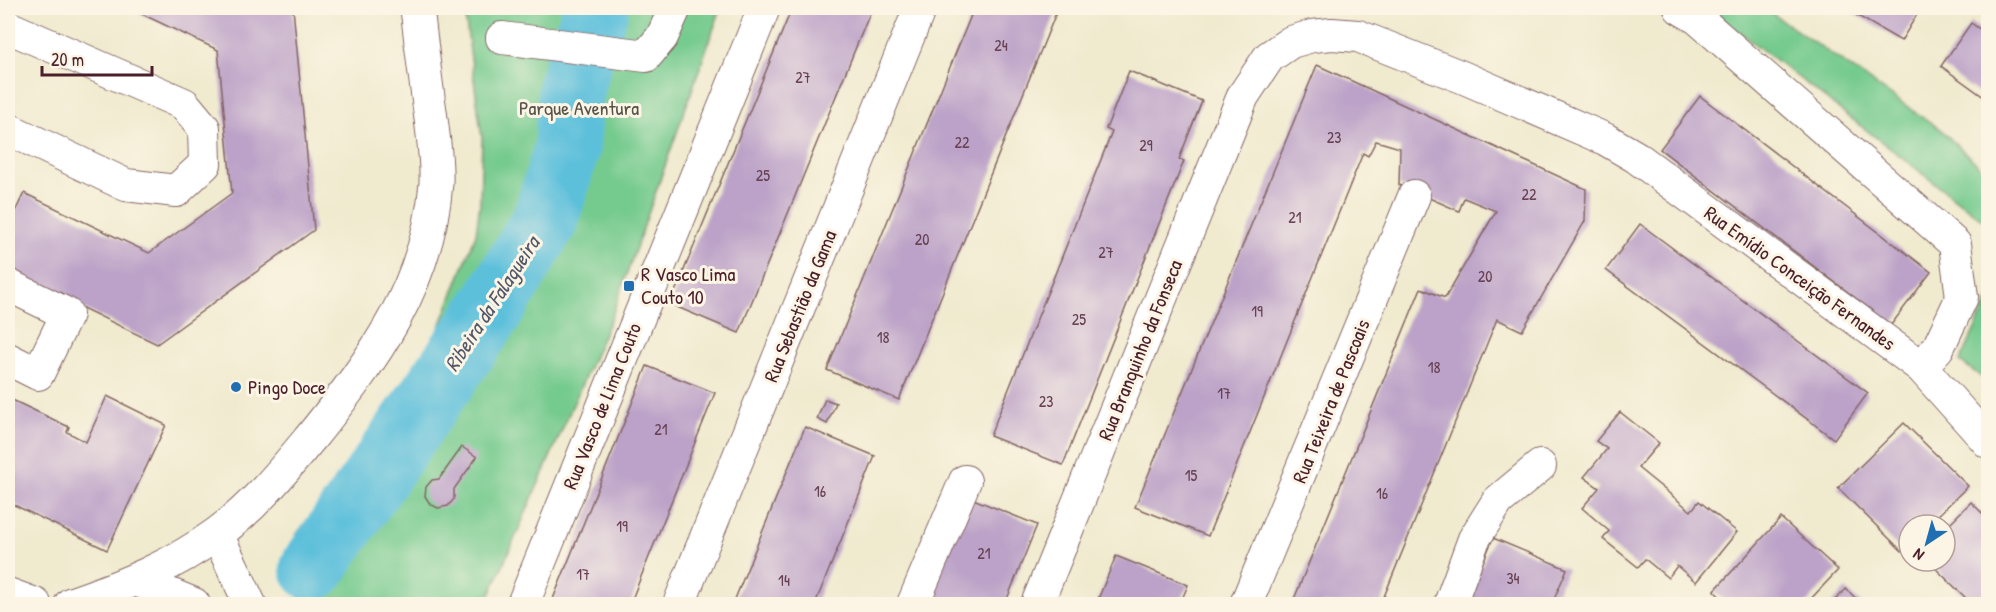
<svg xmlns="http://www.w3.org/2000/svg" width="1996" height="612" font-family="'Patrick Hand',sans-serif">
<rect width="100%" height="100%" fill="#fcf5e5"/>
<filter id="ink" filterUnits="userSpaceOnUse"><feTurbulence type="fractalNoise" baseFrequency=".0167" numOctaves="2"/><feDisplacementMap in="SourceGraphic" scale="12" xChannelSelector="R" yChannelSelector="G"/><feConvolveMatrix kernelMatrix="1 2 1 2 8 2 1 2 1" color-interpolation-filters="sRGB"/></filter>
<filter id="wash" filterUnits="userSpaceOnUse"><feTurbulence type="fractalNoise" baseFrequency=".008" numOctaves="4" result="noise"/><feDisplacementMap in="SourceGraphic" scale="24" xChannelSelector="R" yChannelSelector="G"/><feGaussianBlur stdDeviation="1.35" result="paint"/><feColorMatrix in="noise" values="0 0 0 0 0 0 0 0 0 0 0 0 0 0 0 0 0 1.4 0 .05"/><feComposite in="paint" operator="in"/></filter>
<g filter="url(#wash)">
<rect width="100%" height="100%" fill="#f0eacf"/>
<g fill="#74ca8e" stroke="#5f745c" stroke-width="1.5">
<path d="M 464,8 L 721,8 L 613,313 L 486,604 L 301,604 L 291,570 L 296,535 L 366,443 L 432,347 L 476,234 L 480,203 L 482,138 Z"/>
<path d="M 1708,8 L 1764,8 L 1940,129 L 1988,174 L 1988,224 Z"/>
<path d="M 1988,301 L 1988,382 L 1960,361 Z"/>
</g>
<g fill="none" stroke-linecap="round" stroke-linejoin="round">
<path stroke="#5dc0db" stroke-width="66" d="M 313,568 L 495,304 L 546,218 L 567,147 L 571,87 L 596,8"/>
</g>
<g id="blocks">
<g fill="#bca2c8">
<path d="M 129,8 L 293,8 L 314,230 L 157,344 L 8,272 L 8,227 L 24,193 L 149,253 L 232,193 L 218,50 Z"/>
<path d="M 792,8 L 872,8 L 739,333 L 670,304 Z"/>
<path d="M 974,8 L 1058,8 L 899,400 L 827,370 Z"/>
<path d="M 1844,8 L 1921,8 L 1901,41 Z"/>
<path d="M 1971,23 L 1988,35 L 1988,100 L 1941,66 Z"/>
<path d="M 1317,65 L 1586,189 L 1585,221 L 1522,331 L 1497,319 L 1381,604 L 1292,604 L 1421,288 L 1445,298 L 1496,211 L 1464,198 L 1459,211 L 1399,185 L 1400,148 L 1376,141 L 1368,156 L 1363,153 L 1208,536 L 1135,507 Z"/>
<path d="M 1129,71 L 1202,101 L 1179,159 L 1184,161 L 1063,465 L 990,436 L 1112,132 L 1106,129 Z"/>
<path d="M 1700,96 L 1931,272 L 1891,325 L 1660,149 Z"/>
<path d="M 1640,224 L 1868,393 L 1834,439 L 1606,270 Z"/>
<path d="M 647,366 L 715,393 L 630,604 L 551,604 Z"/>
<path d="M 107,396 L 166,425 L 107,550 L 8,502 L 8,398 L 69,427 L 67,432 L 86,442 Z"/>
<path d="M 825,399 L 836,403 L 827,424 L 817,419 Z"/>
<path d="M 1620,412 L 1659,443 L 1638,468 L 1691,511 L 1699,501 L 1737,532 L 1696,582 L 1677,566 L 1668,578 L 1645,559 L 1638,567 L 1603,539 L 1609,531 L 1582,508 L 1599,488 L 1584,477 L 1607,449 L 1596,441 Z"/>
<path d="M 1904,423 L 1968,486 L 1928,525 L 1909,525 L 1909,544 L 1902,551 L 1838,488 Z"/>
<path d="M 805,427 L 875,456 L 835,555 L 815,604 L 733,604 Z"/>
<path d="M 462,447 L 477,457 L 454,489 L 454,499 L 448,506 L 438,508 L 430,504 L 425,496 L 426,487 L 432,480 L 439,479 Z"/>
<path d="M 966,496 L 1037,525 L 1005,604 L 922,604 Z"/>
<path d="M 1971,502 L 1988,519 L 1988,604 L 1972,604 L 1928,561 L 1945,561 L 1945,528 Z"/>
<path d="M 1781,518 L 1838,570 L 1806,604 L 1728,604 L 1714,591 Z"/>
<path d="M 1493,538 L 1567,569 L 1552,604 L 1466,604 Z"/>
<path d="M 1116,556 L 1188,585 L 1180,604 L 1096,604 Z"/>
<path d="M 1846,589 L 1862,604 L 1831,604 Z"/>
</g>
</g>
</g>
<g filter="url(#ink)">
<use href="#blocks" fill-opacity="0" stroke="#846664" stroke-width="1.5"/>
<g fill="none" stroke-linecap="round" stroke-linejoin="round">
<g stroke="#846664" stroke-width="34">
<g id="street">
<path d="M 1680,8 L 1697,18 L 1955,244 L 1962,297 L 1938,348 L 1921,367"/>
<path d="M 8,27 L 184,104 L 204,128 L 205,164 L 176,191 L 126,185 L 8,129"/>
<path d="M 502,38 L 646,56 L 662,37 L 675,8"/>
<path d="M 8,285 L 67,314 L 38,374 L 8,359"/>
<path d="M 217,534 L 250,604"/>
<path d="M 136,580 L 194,604"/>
<path d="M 8,594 L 35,604"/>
<path d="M 523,604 L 764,8"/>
<path d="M 679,604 L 920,8"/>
<path d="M 913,604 L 965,481"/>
<path d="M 1037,604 L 1243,96 L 1269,57 L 1291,42 L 1312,36 L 1332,34 L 1358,36 L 1462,77 L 1605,139 L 1636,157 L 1921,367 L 1988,442"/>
<path d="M 1246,604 L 1414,196"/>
<path d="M 1450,604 L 1474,539 L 1498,501 L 1540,466"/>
</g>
</g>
<g stroke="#846664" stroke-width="35">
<path id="secondary" d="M 71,604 C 123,586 173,566 218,533 C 255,506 283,471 312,436 C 374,359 428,285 436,183 C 437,159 433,135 430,111 C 425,77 421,42 417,8"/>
</g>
<use href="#street" stroke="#fff" stroke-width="32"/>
<use href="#secondary" stroke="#fff" stroke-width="33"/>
</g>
</g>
<g fill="#1f6fb2" stroke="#fcf5e5" stroke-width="2">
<rect x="623" y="280" width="12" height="12" rx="3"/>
<circle cx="236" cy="387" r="6"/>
</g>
<g text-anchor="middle" stroke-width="6" stroke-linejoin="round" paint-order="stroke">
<g font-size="16" fill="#664052">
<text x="1001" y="51">24</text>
<text x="803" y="83">27</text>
<text x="1334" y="143">23</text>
<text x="962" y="148">22</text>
<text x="1146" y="151">29</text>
<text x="763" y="181">25</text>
<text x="1529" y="200">22</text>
<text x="1295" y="223">21</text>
<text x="922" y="245">20</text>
<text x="1106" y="258">27</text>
<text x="1485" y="282">20</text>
<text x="1257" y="317">19</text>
<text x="1079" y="325">25</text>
<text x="883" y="343">18</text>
<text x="1434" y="373">18</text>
<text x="1224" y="399">17</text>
<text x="1046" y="407">23</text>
<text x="661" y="435">21</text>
<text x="1191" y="481">15</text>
<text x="820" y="497">16</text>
<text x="1382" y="499">16</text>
<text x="622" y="532">19</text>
<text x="984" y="559">21</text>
<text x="583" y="580">17</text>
<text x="1513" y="584">34</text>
<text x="784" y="586">14</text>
</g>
<g font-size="20" fill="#575249" stroke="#fcf5e5">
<text x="579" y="115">Parque Aventura</text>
</g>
<g font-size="20" fill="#4a1f2b" stroke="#fcf5e5" text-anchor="start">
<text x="641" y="281">R Vasco Lima<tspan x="641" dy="23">Couto 10</tspan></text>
<text x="248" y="394">Pingo Doce</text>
</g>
<g font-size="20" fill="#4a1f2b" stroke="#fcf5e5">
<text transform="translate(1800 278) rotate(36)" y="7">Rua Emídio Conceição Fernandes</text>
<text transform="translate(800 306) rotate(-68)" y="7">Rua Sebastião da Gama</text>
<text transform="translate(1140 350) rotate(-68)" y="7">Rua Branquinho da Fonseca</text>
<text transform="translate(1331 401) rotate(-68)" y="7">Rua Teixeira de Pascoais</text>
<text transform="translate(602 406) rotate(-68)" y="7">Rua Vasco de Lima Couto</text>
</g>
<g font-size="21" font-style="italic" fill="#515769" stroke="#fcf5e5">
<text transform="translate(492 304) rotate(-57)" y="7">Ribeira da Falagueira</text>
</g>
</g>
<rect width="1996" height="612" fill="none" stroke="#fcf5e5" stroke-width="30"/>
<g transform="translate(1927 543) rotate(216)"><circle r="28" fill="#fcf5e5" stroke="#b59f9b" stroke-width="1.5"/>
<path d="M0-4.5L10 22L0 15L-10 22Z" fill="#1f6fb2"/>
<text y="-9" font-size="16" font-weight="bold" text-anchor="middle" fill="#4a1f2b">N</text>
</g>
<path d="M42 66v9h110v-9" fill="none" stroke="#4a1f2b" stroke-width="3"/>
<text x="51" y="66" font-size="18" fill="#4a1f2b" stroke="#fcf5e5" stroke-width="4.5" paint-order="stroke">20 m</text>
</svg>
